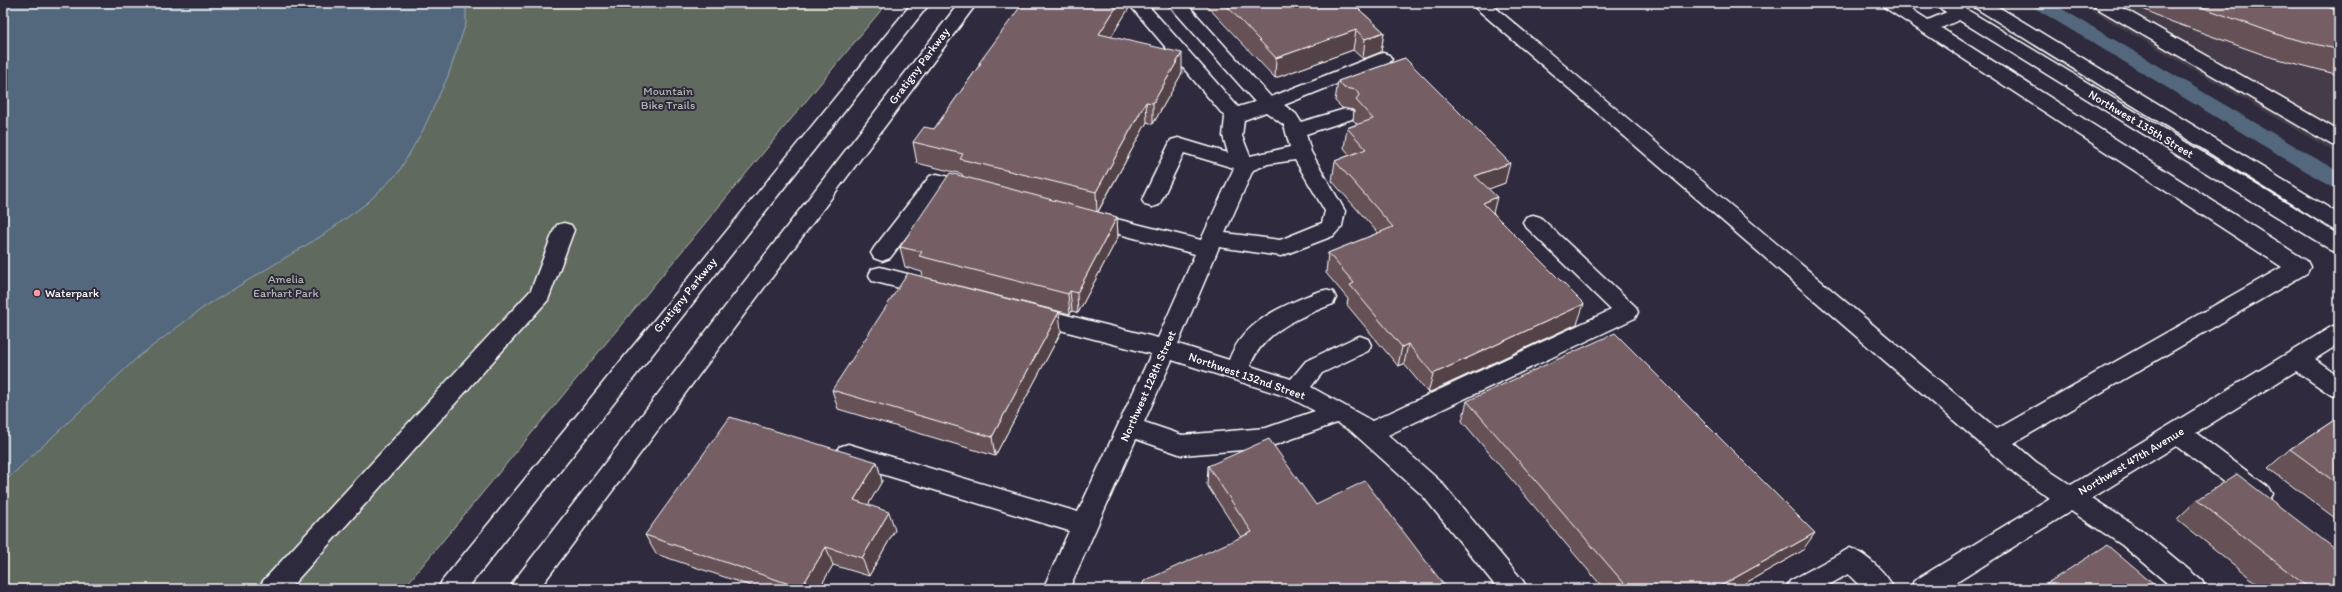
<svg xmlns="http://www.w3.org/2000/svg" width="2342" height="592" font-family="Itim,sans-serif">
<rect width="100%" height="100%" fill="#2f2a3d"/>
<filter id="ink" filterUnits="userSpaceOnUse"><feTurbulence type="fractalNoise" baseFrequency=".025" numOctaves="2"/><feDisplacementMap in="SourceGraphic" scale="8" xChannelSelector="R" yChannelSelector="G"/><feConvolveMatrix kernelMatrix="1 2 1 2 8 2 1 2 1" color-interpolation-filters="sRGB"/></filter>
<g filter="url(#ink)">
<path fill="#443a49" d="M 2079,3 L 2339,3 L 2339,155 Z"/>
<path fill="#616a5e" stroke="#b0b4ae" d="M 3,3 L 887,3 L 403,589 L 3,589 Z"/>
<path fill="#52687d" stroke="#97a4b1" d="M 3,3 L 466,3 L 466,23 L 448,76 L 423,130 L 398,173 L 367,203 L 323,235 L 204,307 L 138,357 L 3,483 Z"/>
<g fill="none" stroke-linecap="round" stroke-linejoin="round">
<path fill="#52687d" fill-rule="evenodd" d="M 2030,3 L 2052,3 L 2339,172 L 2339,189 L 2332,187 L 2033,7 Z"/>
<g stroke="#fff" stroke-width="3">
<g id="minor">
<path d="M 1128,3 L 1146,3 L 1238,107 L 1255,102 L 1167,3 L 1186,3 L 1271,97 L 1377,55 L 1383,53 L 1389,55 L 1392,59 L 1389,63 L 1284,105 L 1296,114 L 1301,122 L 1345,109 L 1352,111 L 1355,115 L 1352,119 L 1306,134 L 1311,152 L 1345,211 L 1342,226 L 1333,236 L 1281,256 L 1219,247 L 1178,344 L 1229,360 C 1243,321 1282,306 1317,292 L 1325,290 L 1333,292 L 1336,298 L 1333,304 C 1300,317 1263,331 1250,366 L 1291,379 L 1306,361 L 1352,339 L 1360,336 L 1368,339 L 1371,345 L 1368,351 L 1322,373 L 1311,387 L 1372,421 L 1611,310 L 1526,227 L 1523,222 L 1526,217 L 1533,215 L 1540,217 L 1635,306 L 1638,312 L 1635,318 L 1388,435 L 1441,482 L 1523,581 L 1527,589 L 1498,589 L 1423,496 L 1351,431 L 1337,423 L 1266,448 L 1182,455 L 1136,439 L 1069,589 L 1043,589 L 1069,531 L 839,461 L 836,454 L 839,447 L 848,444 L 1078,512 L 1151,354 L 1030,322 L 1022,320 L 1019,314 L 1022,308 L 1030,306 L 1158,338 L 1195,254 L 1081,224 L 1078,219 L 1081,214 L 1088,212 L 1201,240 L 1234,168 L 1184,153 L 1159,205 L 1152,207 L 1145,205 L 1142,200 L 1171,140 L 1178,138 L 1228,153 L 1223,136 L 1225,117 ZM 1266,112 L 1284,125 L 1290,147 L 1250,156 L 1242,136 L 1244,120 ZM 1295,160 L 1325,211 L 1322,223 L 1280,240 L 1225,233 L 1253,170 L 1268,164 ZM 1172,360 L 1288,397 L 1315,411 L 1266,428 L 1182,435 L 1144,422 Z"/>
<path d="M 1470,3 L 1490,3 L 1997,429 L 2282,267 L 1884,7 L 1881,3 L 1902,3 L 1928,20 L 1954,9 L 1966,9 L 1969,13 L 1966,17 L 1941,28 L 2307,261 L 2310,267 L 2307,273 L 2014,443 L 2036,462 L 2071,485 L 2331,327 L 2339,324 L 2339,344 L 2315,359 L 2339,376 L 2339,397 L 2331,395 L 2296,371 L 2196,433 L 2268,487 L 2272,494 L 2268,501 L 2259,505 L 2250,501 L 2176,446 L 2092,498 L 2140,529 L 2202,581 L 2206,589 L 2174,589 L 2122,545 L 2071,511 L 1946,589 L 1910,589 L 1914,581 L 2050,498 L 2018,476 Z"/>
<path d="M 2092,3 L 2114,3 L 2339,131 L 2339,146 L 2332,145 L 2095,7 Z"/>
<path d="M 937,174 L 981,185 L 984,190 L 981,195 L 974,197 L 942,189 L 890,258 L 882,261 L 874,258 L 871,253 L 874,248 L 930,176 Z"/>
<path d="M 564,223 L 571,225 L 574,230 L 548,300 L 289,589 L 259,589 L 263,581 L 531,290 L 554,230 L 557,225 Z"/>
<path d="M 880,267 L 939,282 L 942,288 L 939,294 L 931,296 L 872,281 L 869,275 L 872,269 Z"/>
<path d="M 1850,548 C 1866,554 1887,573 1894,589 L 1863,589 L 1848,574 L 1822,589 L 1786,589 L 1790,581 Z"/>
</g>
</g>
<g stroke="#fff" stroke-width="3">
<g id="major">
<path d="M 1935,3 L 1956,3 L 2339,235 L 2339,253 L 2331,250 L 1938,7 Z"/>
<path d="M 1971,3 L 1992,3 L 2339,214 L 2339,231 L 2332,229 L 1974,7 Z"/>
</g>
</g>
<g stroke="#fff" stroke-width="3">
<g id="highway">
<path d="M 912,3 L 930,3 L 467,589 L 438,589 L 442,581 Z"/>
<path d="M 959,3 L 977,3 L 539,589 L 510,589 L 514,581 Z"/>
</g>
</g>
<use href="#minor" fill="#2f2a3d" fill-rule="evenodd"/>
<use href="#major" fill="#2f2a3d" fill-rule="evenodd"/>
<use href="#highway" fill="#2f2a3d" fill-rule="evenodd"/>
</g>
<g fill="#655157" stroke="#fff">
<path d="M 1204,3 L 1352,3 L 1384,32 L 1381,52 L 1363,59 L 1353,50 L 1275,78 Z"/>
<path d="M 2131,3 L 2320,3 L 2339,12 L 2339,75 L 2267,56 L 2164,19 Z"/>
<path d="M 1129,8 L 1111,37 L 1182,73 L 1153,124 L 1147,122 L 1098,212 L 1117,217 L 1118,237 L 1078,313 L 1072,311 L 1070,314 L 923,277 L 922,272 L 905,267 L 900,247 L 963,177 L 962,174 L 917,163 L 913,142 L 934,129 L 979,66 L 979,63 Z"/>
<path d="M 1405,58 L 1505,183 L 1488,189 L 1493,212 L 1577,324 L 1428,393 L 1404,364 L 1398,366 L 1347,305 L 1348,299 L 1326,273 L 1328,253 L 1378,233 L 1332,181 L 1335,161 L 1350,155 L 1344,148 L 1347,128 L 1357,124 L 1353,120 L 1354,111 L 1353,110 L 1342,108 L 1335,101 L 1338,81 Z"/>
<path d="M 1061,332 L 995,456 L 838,409 L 832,390 Z"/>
<path d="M 1467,401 L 1802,551 L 1735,589 L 1604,589 L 1462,421 Z"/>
<path d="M 2339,417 L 2339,521 L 2268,468 L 2290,449 Z"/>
<path d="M 877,462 L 882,481 L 868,505 L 895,530 L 869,576 L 833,565 L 819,589 L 760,589 L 656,554 L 645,535 Z"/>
<path d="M 1208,466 L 1316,505 L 1241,537 L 1207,485 Z"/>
<path d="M 2197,500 L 2339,589 L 2264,589 L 2177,519 Z"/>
</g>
<g fill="#524247" stroke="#fff">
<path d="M 1119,3 L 1129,3 L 1129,8 L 1100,55 L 1099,34 Z"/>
<path d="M 1356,30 L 1353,50 L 1275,78 L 1276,58 Z"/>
<path d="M 1384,32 L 1381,52 L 1363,59 L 1365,39 Z"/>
<path d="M 1182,53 L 1182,73 L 1153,124 L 1153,103 Z"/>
<path d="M 1146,102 L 1147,122 L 1097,213 L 1096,192 Z"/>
<path d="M 1510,163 L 1505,183 L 1470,196 L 1475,176 Z"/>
<path d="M 1497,197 L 1492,217 L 1483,203 Z"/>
<path d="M 1117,217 L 1118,237 L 1078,313 L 1077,293 Z"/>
<path d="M 1070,291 L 1072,311 L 1070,314 L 1068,294 Z"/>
<path d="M 1584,304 L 1577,324 L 1428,393 L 1433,374 Z"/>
<path d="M 1059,312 L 1061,332 L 995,456 L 992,437 Z"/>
<path d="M 1408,344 L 1404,364 L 1398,366 L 1402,347 Z"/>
<path d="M 877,462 L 882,481 L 860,519 L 854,500 Z"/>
<path d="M 889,512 L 895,530 L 869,576 L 862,558 Z"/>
<path d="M 1815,533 L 1802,551 L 1735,589 L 1715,589 Z"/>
<path d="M 826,547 L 833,565 L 819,589 L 802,589 L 801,588 Z"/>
</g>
<g fill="#755e65" stroke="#fff">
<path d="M 1023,3 L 1119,3 L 1099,34 L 1182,53 L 1153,103 L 1146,102 L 1096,192 L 960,159 L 963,154 L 913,142 L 924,127 L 934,129 L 981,63 L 979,63 Z"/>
<path d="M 1224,3 L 1352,3 L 1384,32 L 1365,39 L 1356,30 L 1276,58 Z"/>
<path d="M 2190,3 L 2320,3 L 2339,12 L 2339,50 L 2282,36 Z"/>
<path d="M 1405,58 L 1510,163 L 1475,176 L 1497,197 L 1483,203 L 1584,304 L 1433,374 L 1408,344 L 1402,347 L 1350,285 L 1354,283 L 1328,253 L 1393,227 L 1335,161 L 1366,149 L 1347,128 L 1373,119 L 1356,100 L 1359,95 L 1356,90 L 1344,88 L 1338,81 Z"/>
<path d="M 950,173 L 1117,217 L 1077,293 L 1070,291 L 1068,294 L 919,256 L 922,252 L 900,247 Z"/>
<path d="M 908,273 L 1059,312 L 992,437 L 832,390 Z"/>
<path d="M 1615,333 L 1815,533 L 1715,589 L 1629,589 L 1467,401 Z"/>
<path d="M 730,417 L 877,462 L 854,500 L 889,512 L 862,558 L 826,547 L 801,588 L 645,535 Z"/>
<path d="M 2339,417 L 2339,485 L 2290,449 Z"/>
<path d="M 1269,439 L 1316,505 L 1365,481 L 1447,589 L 1141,589 L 1144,581 L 1252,532 L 1208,466 Z"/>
<path d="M 2237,474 L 2339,552 L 2339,589 L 2310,589 L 2197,500 Z"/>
<path d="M 2107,545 L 2159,589 L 2038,589 Z"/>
</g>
</g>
<circle fill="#ff9aa2" stroke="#2f2a3d" stroke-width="1.5" cx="37" cy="293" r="4"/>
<g text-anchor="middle" stroke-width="4" stroke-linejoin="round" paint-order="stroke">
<g font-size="12" fill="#fff" stroke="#2f2a3d">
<text transform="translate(919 66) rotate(-53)" y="4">Gratigny Parkway</text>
<text transform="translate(2141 124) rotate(31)" y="4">Northwest 135th Street</text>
<text transform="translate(685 295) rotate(-51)" y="4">Gratigny Parkway</text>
<text transform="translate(1247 376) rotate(19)" y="4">Northwest 132nd Street</text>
<text transform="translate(1148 386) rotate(-66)" y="4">Northwest 128th Street</text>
<text transform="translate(2131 461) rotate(-31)" y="4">Northwest 47th Avenue</text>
</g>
<g font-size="12" fill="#b0b4ae" stroke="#2f2a3d">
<text x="668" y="95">Mountain<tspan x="668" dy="14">Bike Trails</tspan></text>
<text x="286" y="283">Amelia<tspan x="286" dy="14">Earhart Park</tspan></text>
</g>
<g font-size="12" fill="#fff" stroke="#2f2a3d" text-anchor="start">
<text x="45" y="297">Waterpark</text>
</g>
</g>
<rect width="2342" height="592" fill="none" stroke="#2f2a3d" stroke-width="16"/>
<rect x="8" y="8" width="2326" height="576" fill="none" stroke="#fff" stroke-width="1.5" filter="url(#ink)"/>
</svg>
